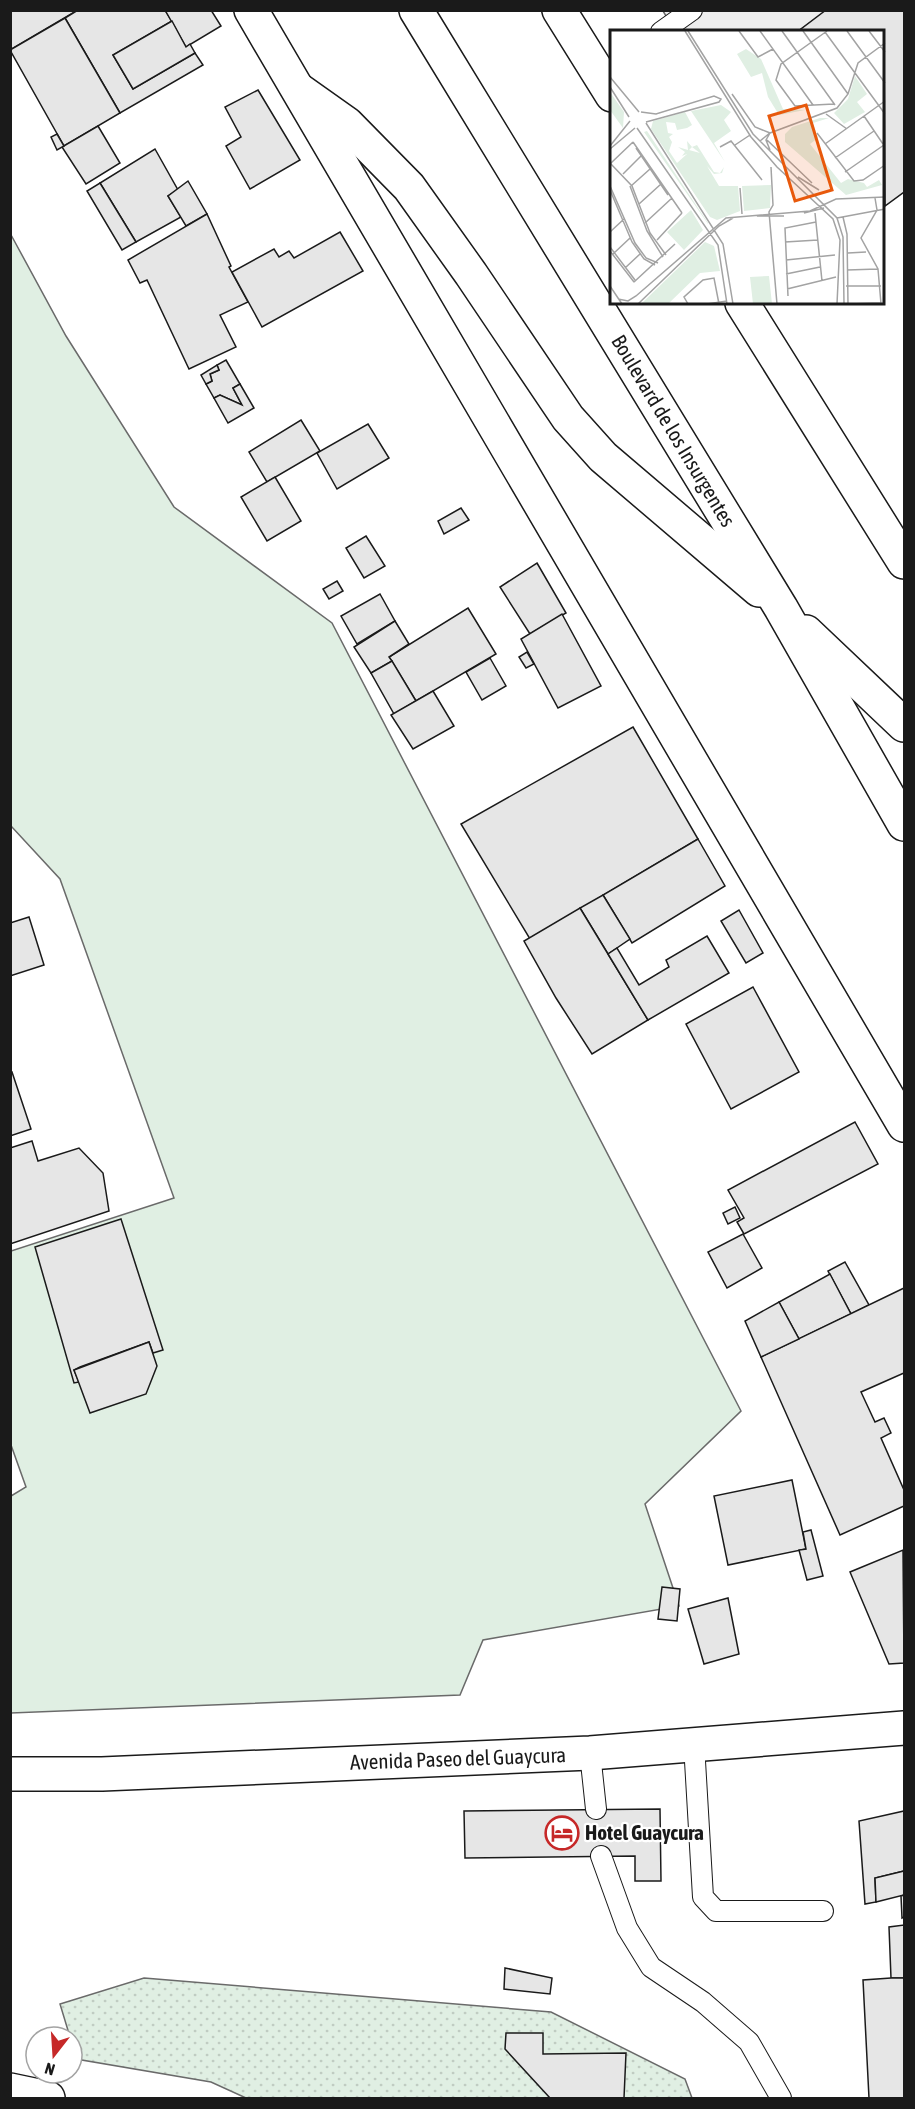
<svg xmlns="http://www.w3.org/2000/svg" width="915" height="2109" font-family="'Asap Condensed',sans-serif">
<defs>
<pattern id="grass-dots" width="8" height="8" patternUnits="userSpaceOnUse" patternTransform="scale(1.5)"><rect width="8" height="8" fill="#e0efe3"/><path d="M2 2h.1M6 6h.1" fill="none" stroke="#c0ccc2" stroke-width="1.8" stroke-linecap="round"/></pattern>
</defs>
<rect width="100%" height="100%" fill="#fff"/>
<path fill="url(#grass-dots)" stroke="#6a6a6a" stroke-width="1.5" d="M 144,1978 L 551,2012 L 685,2079 L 692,2098 L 246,2098 L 211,2082 L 76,2059 L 72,2037 L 70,2037 L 60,2004 Z"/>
<path fill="#e0efe3" stroke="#6a6a6a" stroke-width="1.5" d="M 10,233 L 66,336 L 174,507 L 332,623 L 741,1411 L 645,1504 L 679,1606 L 483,1640 L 460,1695 L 11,1713 L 11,1496 L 26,1487 L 11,1445 L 11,1251 L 174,1198 L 60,879 L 11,826 Z"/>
<path fill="#ededed" stroke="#6a6a6a" stroke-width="1.5" d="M 663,11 L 826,11 L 797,32 L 675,31 Z"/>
<g fill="#e6e6e6" stroke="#1a1a1a" stroke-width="1.5">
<path d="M 10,10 L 78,10 L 10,50 Z"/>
<path d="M 78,10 L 165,10 L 172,21 L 113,55 L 133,89 L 195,53 L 203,65 L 120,113 L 65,18 Z"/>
<path d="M 165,10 L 211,10 L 221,26 L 186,47 Z"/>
<path d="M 826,10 L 904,10 L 904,192 L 885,206 L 884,32 L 797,32 Z"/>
<path d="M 65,18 L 120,113 L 64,146 L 10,50 Z"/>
<path d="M 172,21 L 186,47 L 190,44 L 195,53 L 133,89 L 113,55 Z"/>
<path d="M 258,90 L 300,160 L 250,189 L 226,146 L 241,137 L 225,107 Z"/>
<path d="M 98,126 L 120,163 L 86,184 L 62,147 Z"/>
<path d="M 57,134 L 64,146 L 57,150 L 51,137 Z"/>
<path d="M 155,149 L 178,190 L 168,196 L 181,217 L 136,242 L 100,183 Z"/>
<path d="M 188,181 L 207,214 L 186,226 L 168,196 Z"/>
<path d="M 100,183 L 136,242 L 122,250 L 87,191 Z"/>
<path d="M 207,214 L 231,266 L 229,267 L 248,302 L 220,315 L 236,347 L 189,369 L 147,280 L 140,283 L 128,260 Z"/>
<path d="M 340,232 L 363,271 L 262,327 L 232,272 L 274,249 L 279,257 L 289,251 L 294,258 Z"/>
<path d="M 226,360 L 240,384 L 233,388 L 242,405 L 220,395 L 214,398 L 206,384 L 212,381 L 210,374 L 219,370 L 217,365 Z"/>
<path d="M 217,365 L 219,370 L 210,374 L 212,381 L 206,384 L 201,375 Z"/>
<path d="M 240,384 L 254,408 L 228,423 L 214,398 L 220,395 L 242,405 L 233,388 Z"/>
<path d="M 301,420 L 320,451 L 267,482 L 249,452 Z"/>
<path d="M 368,424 L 389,458 L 337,489 L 317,453 Z"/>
<path d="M 275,477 L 301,521 L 267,541 L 241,497 Z"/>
<path d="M 461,508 L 469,520 L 444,534 L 438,521 Z"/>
<path d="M 366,536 L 385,566 L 364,578 L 346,548 Z"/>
<path d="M 537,563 L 566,613 L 530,634 L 500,587 Z"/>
<path d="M 337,581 L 343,591 L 329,599 L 323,589 Z"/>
<path d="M 380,594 L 395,621 L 357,644 L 341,616 Z"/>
<path d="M 468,608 L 496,654 L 416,701 L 389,657 Z"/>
<path d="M 562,614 L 601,686 L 558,708 L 521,639 Z"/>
<path d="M 395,621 L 409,644 L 389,657 L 392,661 L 371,673 L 354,647 Z"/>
<path d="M 527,652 L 534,664 L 526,668 L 519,657 Z"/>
<path d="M 490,658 L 506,686 L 482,700 L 466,672 Z"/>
<path d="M 392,661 L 416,701 L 394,714 L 371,673 Z"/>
<path d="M 433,691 L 454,726 L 413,749 L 391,715 Z"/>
<path d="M 633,727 L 698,839 L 530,939 L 461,824 Z"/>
<path d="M 698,839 L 725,886 L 632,943 L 603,895 Z"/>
<path d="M 603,895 L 630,939 L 608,954 L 580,908 Z"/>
<path d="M 580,908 L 648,1020 L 592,1054 L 556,998 L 524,941 Z"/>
<path d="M 739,910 L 763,953 L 746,963 L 721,921 Z"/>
<path d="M 29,917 L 44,965 L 10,976 L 10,923 Z"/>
<path d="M 707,936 L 729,973 L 648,1020 L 608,954 L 617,948 L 639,985 L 669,967 L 666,960 Z"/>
<path d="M 753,987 L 799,1072 L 731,1109 L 686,1024 Z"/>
<path d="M 12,1072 L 31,1129 L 10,1136 L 10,1073 Z"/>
<path d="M 855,1122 L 878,1164 L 744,1234 L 737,1222 L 744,1218 L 728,1190 Z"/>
<path d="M 32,1141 L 38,1161 L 79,1148 L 103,1173 L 109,1211 L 10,1244 L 10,1148 Z"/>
<path d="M 735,1207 L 740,1218 L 728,1224 L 723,1213 Z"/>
<path d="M 121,1219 L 163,1350 L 153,1353 L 149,1342 L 80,1367 L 74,1370 L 79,1382 L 74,1383 L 35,1247 Z"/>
<path d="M 743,1234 L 762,1268 L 727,1288 L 708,1252 Z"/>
<path d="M 845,1262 L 869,1305 L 851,1314 L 828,1271 Z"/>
<path d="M 830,1274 L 851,1314 L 799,1339 L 779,1302 Z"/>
<path d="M 904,1288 L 904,1373 L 861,1392 L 875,1422 L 884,1418 L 891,1433 L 881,1438 L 904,1490 L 904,1506 L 840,1535 L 761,1357 Z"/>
<path d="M 779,1302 L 799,1339 L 761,1357 L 745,1321 Z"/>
<path d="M 149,1342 L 157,1366 L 146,1394 L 90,1413 L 74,1370 Z"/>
<path d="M 792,1480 L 806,1549 L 728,1565 L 714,1496 Z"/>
<path d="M 811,1530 L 823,1576 L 807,1580 L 799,1550 L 806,1549 L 803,1532 Z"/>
<path d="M 903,1550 L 904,1663 L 889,1664 L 850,1572 Z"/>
<path d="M 662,1587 L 680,1589 L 677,1621 L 658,1619 Z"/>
<path d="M 728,1598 L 739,1654 L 704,1664 L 688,1609 Z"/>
<path d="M 660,1809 L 661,1881 L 635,1881 L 635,1856 L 465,1858 L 464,1811 Z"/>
<path d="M 904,1811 L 904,1871 L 875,1878 L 876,1902 L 865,1904 L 859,1821 Z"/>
<path d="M 904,1871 L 904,1895 L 876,1902 L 875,1878 Z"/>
<path d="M 904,1895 L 904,1917 L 902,1918 L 901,1896 Z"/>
<path d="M 904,1925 L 904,1978 L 891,1978 L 889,1927 Z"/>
<path d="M 505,1968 L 552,1978 L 550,1994 L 504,1989 Z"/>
<path d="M 891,1978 L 904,1978 L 904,2098 L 869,2098 L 863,1980 Z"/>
<path d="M 506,2033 L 543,2033 L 543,2054 L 626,2053 L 624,2098 L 550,2098 L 505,2049 Z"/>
</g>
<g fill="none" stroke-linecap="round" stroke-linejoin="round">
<g stroke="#1a1a1a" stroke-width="22">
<g id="lane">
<path d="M 661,32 L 692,10"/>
<path d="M 694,1744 L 703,1897 L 716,1911 L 823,1911"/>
<path d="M 590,1753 L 596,1809"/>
<path d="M 601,1856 L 627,1928 L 651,1967 L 703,2002 L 749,2042 L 781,2098"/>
</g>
</g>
<g stroke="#1a1a1a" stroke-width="36">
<g id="street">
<path d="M 251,10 L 904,1125"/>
<path d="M 10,2090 L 48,2098"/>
</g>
</g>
<g stroke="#1a1a1a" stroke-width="36">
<path id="secondary" d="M 10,1774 L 102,1774 L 590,1753 L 904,1728"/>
</g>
<g stroke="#1a1a1a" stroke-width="36">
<g id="primary">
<path d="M 416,10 L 781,608 L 904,824"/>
<path d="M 559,10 L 612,95"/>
<path d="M 299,90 L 347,124 L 409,187 L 471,274 L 568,418 L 603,457 L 759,590"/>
<path d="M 742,303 L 904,562"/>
<path d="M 806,632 L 904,725"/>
</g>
</g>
<use href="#lane" stroke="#fff" stroke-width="20"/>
<use href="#street" stroke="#fff" stroke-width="33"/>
<use href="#secondary" stroke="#fff" stroke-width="33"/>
<use href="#primary" stroke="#fff" stroke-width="33"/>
</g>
<defs>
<g id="hotel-ring" transform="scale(1.725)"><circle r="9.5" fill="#fff" stroke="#c62828" stroke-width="1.5"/><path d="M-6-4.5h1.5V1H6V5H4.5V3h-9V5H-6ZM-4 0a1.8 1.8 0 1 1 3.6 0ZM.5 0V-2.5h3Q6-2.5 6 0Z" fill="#c62828"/></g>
</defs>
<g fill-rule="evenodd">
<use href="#hotel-ring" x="562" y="1833"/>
</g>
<g text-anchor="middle" stroke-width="4.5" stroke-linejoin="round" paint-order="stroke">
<g font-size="21" fill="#1a1a1a" stroke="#fff">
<text transform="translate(673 431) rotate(59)" y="7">Boulevard de los Insurgentes</text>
<text transform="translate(458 1759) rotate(-2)" y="7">Avenida Paseo del Guaycura</text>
</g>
<g font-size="21" font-weight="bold" fill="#1a1a1a" stroke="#fff" text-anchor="start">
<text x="585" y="1840">Hotel Guaycura</text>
</g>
</g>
<g transform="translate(610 30)">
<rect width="274" height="274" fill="#fff"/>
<path d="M 136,19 L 151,29 L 173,79 L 195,80 L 169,85 L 158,67 L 152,43 L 141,47 L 127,24 ZM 111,75 L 121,82 L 114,90 L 121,101 L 104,113 L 115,132 L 81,81 ZM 75,82 L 82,95 L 77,98 L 67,100 L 65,93 L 56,92 L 58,103 L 63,104 L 59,107 L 62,112 L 59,121 L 67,133 L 77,124 L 72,126 L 75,122 L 68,117 L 78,120 L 77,111 L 82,117 L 79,120 L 90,123 L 82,117 L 87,115 L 104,142 L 110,143 L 114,137 L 112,143 L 104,144 L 97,136 L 109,156 L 128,156 L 130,181 L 107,190 L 100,187 L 41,99 L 43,91 ZM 37,101 L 98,193 L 98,194 L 34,102 ZM 161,155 L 160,178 L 134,181 L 132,156 ZM 81,180 L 93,200 L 74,220 L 57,202 ZM 95,212 L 104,216 L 110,241 L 90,243 L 58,274 L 31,274 Z" fill="#e0efe3"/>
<path d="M 245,46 L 257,64 L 247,72 L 255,82 L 234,94 L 224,83 L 238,69 ZM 0,62 L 14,82 L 13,98 L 0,80 ZM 210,88 L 219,88 L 203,93 L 208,108 L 200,114 L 231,153 L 238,149 L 254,153 L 257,157 L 269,150 L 272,155 L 236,165 L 175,112 L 175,104 L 182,97 ZM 159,246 L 162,274 L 143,274 L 140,247 Z" fill="#e0efe3"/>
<path fill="none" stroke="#a3a3a3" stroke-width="1.5" d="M 75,1 L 141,107 L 167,137 L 223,189 L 230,210 L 227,274M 78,1 L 143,104 L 227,188 L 233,207 L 234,274M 129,1 L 148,27 L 163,19M 150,1 L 203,75M 172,1 L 225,75M 193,1 L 238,64M 217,1 L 171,34 L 166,50 L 185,76 L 224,74M 237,1 L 275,53M 259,1 L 275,22M 215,2 L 275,84M 0,47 L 29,82M 0,57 L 19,87M 122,64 L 145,97 L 160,103 L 156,110 L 160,120M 31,82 L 46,84 L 104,66 L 111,69 L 109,72 L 36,92M 216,84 L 237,99M 254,86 L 273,114M 36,93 L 113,214 L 123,274M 27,98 L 108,215 L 117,274M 207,103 L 244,151 L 253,150 L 275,135M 157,110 L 202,153M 150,111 L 160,103 L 227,78 L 238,64 L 248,33 L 275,13M 23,112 L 72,183M 215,114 L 275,71M 125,115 L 140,105M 0,116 L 20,91M 110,117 L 121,111 L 152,150M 26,118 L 58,165M 0,119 L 25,98M 225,128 L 264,101M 0,133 L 22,156 L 40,203 L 56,225M 1,133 L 23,112M 161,137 L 163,175 L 159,182 L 167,274M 235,142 L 274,115M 13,144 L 32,125M 188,147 L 209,160M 0,156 L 25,213 L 36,228 L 48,233M 20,156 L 37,201 L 53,227M 21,156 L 40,139M 130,158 L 132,184M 0,160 L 22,212 L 34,229 L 45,235M 265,168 L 267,180 L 251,208 L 268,239 L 271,274M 29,174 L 51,154M 194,183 L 214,178M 205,183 L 212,251M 147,186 L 174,186M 233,187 L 237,204 L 238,274M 227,188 L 275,179M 35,193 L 62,168M 0,202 L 14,189M 47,210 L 72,183M 175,212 L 208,210M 0,217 L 25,250M 0,221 L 24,252M 238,223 L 256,222M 3,224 L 20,208M 176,230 L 225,225M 15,238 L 30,224M 237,240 L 268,239M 176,244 L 210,237M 24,252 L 65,214M 0,256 L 12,274M 236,256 L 271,256M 177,259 L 226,247M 178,266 L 175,198 L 206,192M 8,269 L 18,271 L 26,266 L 116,188 L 200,181 L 226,169 L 275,167M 28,274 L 109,196 L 123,188M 78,274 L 74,267 L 93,250 L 104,248 L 109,274M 97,274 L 117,271M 238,274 L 271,273"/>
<path fill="#e8590c" fill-opacity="0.15" stroke="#e8590c" stroke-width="3" d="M 196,75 L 222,160 L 185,171 L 159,86 Z"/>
<rect width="274" height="274" fill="none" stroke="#1a1a1a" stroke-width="3"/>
</g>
<rect width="915" height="2109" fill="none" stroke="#1a1a1a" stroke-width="24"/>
<g transform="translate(54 2055) rotate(197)"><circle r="28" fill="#ffffff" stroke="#a3a3a3" stroke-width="1.5"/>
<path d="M0-4.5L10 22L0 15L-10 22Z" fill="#c62828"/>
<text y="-9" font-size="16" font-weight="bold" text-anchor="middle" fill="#1a1a1a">N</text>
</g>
</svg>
